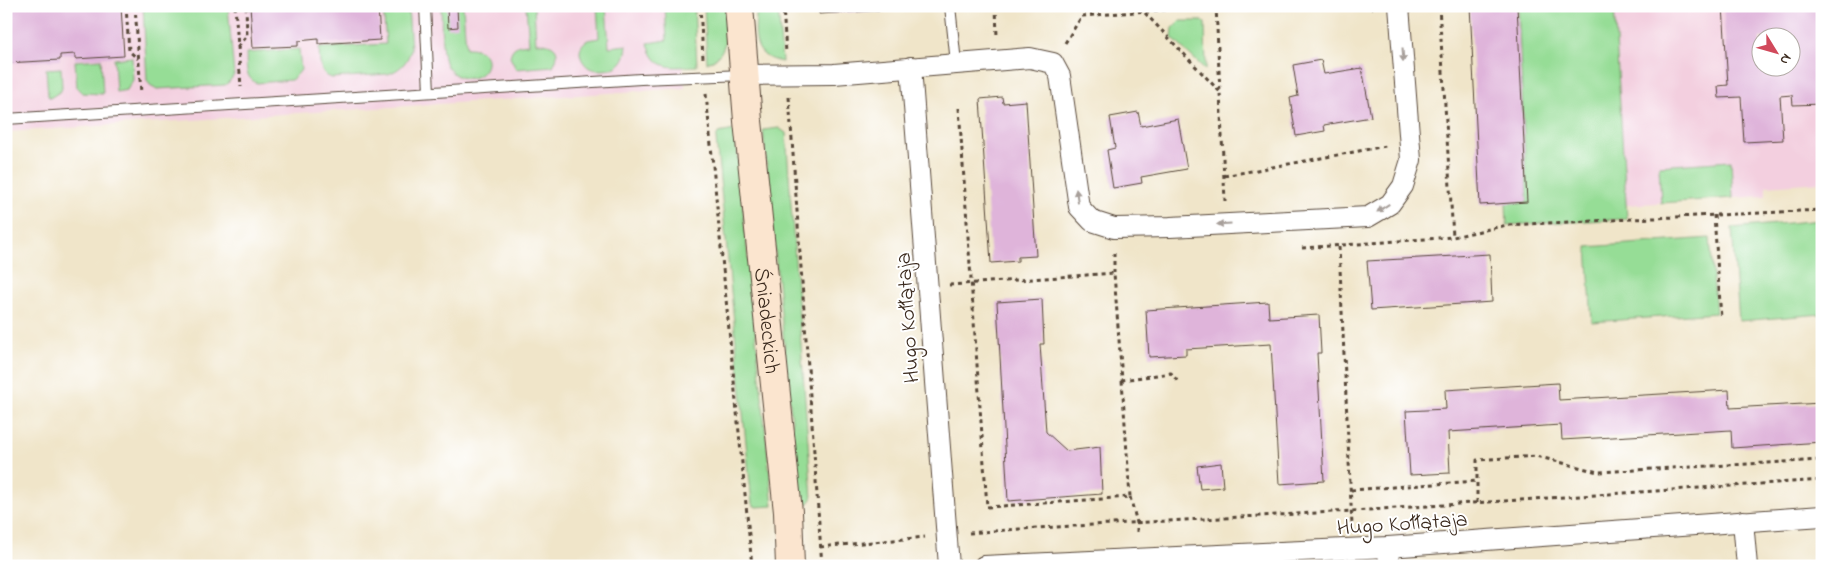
<svg xmlns="http://www.w3.org/2000/svg" width="1828" height="572" font-family="'Indie Flower',sans-serif">
<rect width="100%" height="100%" fill="#fff"/>
<filter id="ink" filterUnits="userSpaceOnUse"><feTurbulence type="fractalNoise" baseFrequency=".02" numOctaves="2"/><feDisplacementMap in="SourceGraphic" scale="10" xChannelSelector="R" yChannelSelector="G"/><feConvolveMatrix kernelMatrix="1 2 1 2 8 2 1 2 1" color-interpolation-filters="sRGB"/></filter>
<filter id="wash" filterUnits="userSpaceOnUse"><feTurbulence type="fractalNoise" baseFrequency=".0096" numOctaves="4" result="noise"/><feDisplacementMap in="SourceGraphic" scale="20" xChannelSelector="R" yChannelSelector="G"/><feGaussianBlur stdDeviation="1.12" result="paint"/><feColorMatrix in="noise" values="0 0 0 0 0 0 0 0 0 0 0 0 0 0 0 0 0 1.4 0 .05"/><feComposite in="paint" operator="in"/></filter>
<g filter="url(#wash)">
<rect width="100%" height="100%" fill="#f0e5c9"/>
<g fill="#f3cfdf" fill-rule="evenodd">
<path d="M 6,6 L 679,6 L 685,88 L 6,132 Z"/>
<path d="M 1614,6 L 1822,6 L 1822,182 L 1766,186 L 1766,196 L 1626,205 ZM 1760,38 L 1790,38 L 1790,68 L 1760,68 Z"/>
</g>
<g fill="#96dd96" stroke="#68845a">
<path d="M 143,6 L 228,6 L 234,75 L 229,82 L 225,85 L 157,89 L 150,85 L 147,81 Z"/>
<path d="M 383,6 L 408,6 L 411,49 C 408,62 400,70 388,74 L 332,78 C 318,74 320,60 319,48 L 386,44 Z"/>
<path d="M 441,6 L 463,6 L 466,48 C 501,47 488,86 460,77 C 454,75 449,70 446,65 C 440,50 442,23 441,6 Z"/>
<path d="M 526,6 L 534,6 L 536,43 C 553,42 563,49 553,66 L 516,69 L 510,57 C 512,45 519,45 529,44 Z"/>
<path d="M 597,6 L 606,6 L 609,47 L 627,45 C 626,61 619,69 603,70 C 598,70 592,70 588,67 C 579,60 576,46 588,40 C 591,39 595,39 599,38 Z"/>
<path d="M 665,6 L 694,6 L 697,66 C 673,67 655,72 648,43 L 667,40 Z"/>
<path d="M 704,6 L 725,6 C 726,27 732,53 707,63 Z"/>
<path d="M 757,6 L 778,6 L 782,62 C 749,57 755,31 757,6 Z"/>
<path d="M 1518,6 L 1614,6 L 1627,219 L 1507,225 L 1506,203 L 1527,202 Z"/>
<path d="M 1180,21 L 1202,21 L 1205,23 L 1206,70 L 1172,38 L 1173,28 Z"/>
<path d="M 299,49 L 301,70 L 295,77 L 291,80 L 257,83 C 244,78 247,65 246,53 Z"/>
<path d="M 132,57 L 133,80 L 127,90 L 116,92 L 114,59 Z"/>
<path d="M 101,59 L 103,94 L 82,93 L 77,88 L 75,61 Z"/>
<path d="M 61,68 L 62,87 L 61,91 L 50,98 L 48,96 L 46,69 Z"/>
<path d="M 779,128 L 786,133 L 812,499 L 808,504 L 800,504 L 763,130 Z"/>
<path d="M 735,130 L 773,506 L 756,507 L 752,504 L 716,139 L 718,133 Z"/>
<path d="M 1731,161 L 1733,198 L 1661,203 L 1659,166 Z"/>
<path d="M 1822,220 L 1822,314 L 1739,321 L 1732,228 Z"/>
<path d="M 1710,238 L 1716,313 L 1592,322 L 1587,247 Z"/>
</g>
<g id="blocks">
<g fill="#dfb4da" fill-rule="evenodd">
<path d="M 6,6 L 121,6 L 124,56 L 75,59 L 75,54 L 60,55 L 60,60 L 6,63 Z"/>
<path d="M 250,6 L 378,6 L 380,40 L 318,44 L 318,39 L 298,41 L 298,46 L 253,48 Z"/>
<path d="M 819,6 L 926,6 L 926,8 L 819,14 Z"/>
<path d="M 1470,6 L 1517,6 L 1527,202 L 1480,205 Z"/>
<path d="M 1723,6 L 1822,6 L 1822,104 L 1793,105 L 1792,95 L 1780,96 L 1783,140 L 1744,142 L 1741,97 L 1719,98 L 1718,86 L 1728,85 ZM 1760,38 L 1790,38 L 1790,68 L 1760,68 Z"/>
<path d="M 447,7 L 457,7 L 458,27 L 448,28 Z"/>
<path d="M 1321,60 L 1324,74 L 1362,68 L 1371,117 L 1324,125 L 1325,131 L 1296,136 L 1290,98 L 1298,96 L 1293,65 Z"/>
<path d="M 1002,97 L 1003,103 L 1026,101 L 1036,256 L 1018,257 L 1018,261 L 991,263 L 980,99 Z"/>
<path d="M 1138,112 L 1141,126 L 1178,119 L 1187,169 L 1141,177 L 1142,183 L 1113,188 L 1107,150 L 1115,148 L 1110,117 Z"/>
<path d="M 1490,254 L 1492,302 L 1371,310 L 1367,261 Z"/>
<path d="M 1042,299 L 1044,344 L 1040,344 L 1046,432 L 1067,451 L 1100,447 L 1102,494 L 1008,501 L 997,302 Z"/>
<path d="M 1268,302 L 1269,318 L 1319,315 L 1321,353 L 1317,353 L 1324,481 L 1279,484 L 1271,344 L 1186,349 L 1186,355 L 1149,357 L 1146,310 Z"/>
<path d="M 1558,383 L 1559,400 L 1729,390 L 1730,408 L 1822,403 L 1822,442 L 1732,448 L 1731,430 L 1562,440 L 1561,425 L 1448,432 L 1450,473 L 1410,475 L 1406,411 L 1446,409 L 1445,390 Z"/>
<path d="M 1221,463 L 1223,487 L 1200,489 L 1197,466 Z"/>
</g>
</g>
</g>
<g filter="url(#ink)">
<use href="#blocks" fill-opacity="0" stroke="#564638" stroke-width="1"/>
<g fill="none" stroke-linecap="round" stroke-linejoin="round">
<g stroke="#564638" stroke-width="12">
<g id="lane">
<path d="M 425,6 L 429,92"/>
<path d="M 950,6 L 956,63"/>
<path d="M 6,119 L 641,79 L 744,75"/>
</g>
</g>
<g stroke="#564638" stroke-width="22">
<g id="street">
<path d="M 911,67 L 949,566"/>
<path d="M 744,75 L 834,74 L 1030,58 L 1053,63 L 1060,76 L 1079,207 L 1092,221 L 1114,228 L 1170,227 L 1368,217 L 1390,204 L 1403,186 L 1411,160 L 1399,6"/>
<path d="M 1743,521 L 1747,566"/>
<path d="M 1388,547 L 1389,566"/>
<path d="M 984,566 L 1388,547 L 1822,516"/>
</g>
</g>
<g stroke="#564638" stroke-width="30">
<g id="secondary">
<path id="s1" d="M 739,6 L 748,121 L 788,512 L 790,566"/>
</g>
</g>
<g stroke="#564638" stroke-width="3" stroke-dasharray="4 4" stroke-linecap="butt">
<path d="M 126,6 L 129,51 L 138,59"/>
<path d="M 135,6 L 141,93"/>
<path d="M 235,6 L 241,87"/>
<path d="M 700,6 L 703,58"/>
<path d="M 783,6 L 786,53"/>
<path d="M 996,6 L 997,38"/>
<path d="M 1216,6 L 1225,201"/>
<path d="M 1370,6 L 1376,11"/>
<path d="M 1439,6 L 1453,237"/>
<path d="M 1145,13 L 1220,92"/>
<path d="M 1065,43 L 1082,16 L 1188,8 L 1216,10 L 1263,6"/>
<path d="M 238,47 L 247,36 L 246,6"/>
<path d="M 706,94 L 752,566"/>
<path d="M 789,97 L 822,566"/>
<path d="M 959,108 L 987,507 L 1130,497 L 1122,380"/>
<path d="M 1224,176 L 1386,146 L 1386,144"/>
<path d="M 1714,215 L 1721,318"/>
<path d="M 1339,247 L 1352,526"/>
<path d="M 1302,248 L 1453,237 L 1507,225 L 1822,210"/>
<path d="M 1114,273 L 1114,251"/>
<path d="M 949,285 L 1114,273 L 1122,380 L 1171,373 L 1179,383"/>
<path d="M 1351,490 L 1477,481"/>
<path d="M 1130,497 L 1137,523 L 1137,535"/>
<path d="M 1477,503 L 1477,460 L 1536,456 L 1598,472 L 1822,460"/>
<path d="M 969,533 L 1019,529 L 1352,511 L 1822,480"/>
<path d="M 820,547 L 925,537"/>
</g>
<use href="#lane" stroke="#fff" stroke-width="10"/>
<use href="#street" stroke="#fff" stroke-width="20"/>
<use href="#secondary" stroke="#fbe5cf" stroke-width="28"/>
</g>
<defs><path id="oneway-solid" d="M-6-.8H1V-3.2L6.5 0L1 3.2V.8H-6Z" transform="scale(1.25)"/></defs>
<g fill="#a79f9a">
<use href="#oneway-solid" transform="translate(1403 55) rotate(86)"/>
<use href="#oneway-solid" transform="translate(1077 196) rotate(-98)"/>
<use href="#oneway-solid" transform="translate(1383 208) rotate(147)"/>
<use href="#oneway-solid" transform="translate(1224 224) rotate(177)"/>
</g>
</g>
<g text-anchor="middle" stroke-width="4" stroke-linejoin="round" paint-order="stroke">
<g font-size="22" fill="#3b2a1e" stroke="#fff">
<text transform="translate(906 318) rotate(-94)" y="8">Hugo Kołłątaja</text>
<text dy="8" stroke="none"><textPath href="#s1" startOffset="316">Śniadeckich</textPath></text>
<text transform="translate(1402 522) rotate(-4)" y="8">Hugo Kołłątaja</text>
</g>
</g>
<rect width="1828" height="572" fill="none" stroke="#fff" stroke-width="25"/>
<g transform="translate(1776 52) rotate(127)"><circle r="24" fill="#ffffff" stroke="#b1aaa5"/>
<path d="M0-4L9 19L0 12L-9 19Z" fill="#d1495b"/>
<text y="-8" font-size="14" font-weight="bold" text-anchor="middle" fill="#3b2a1e">N</text>
</g>
</svg>
